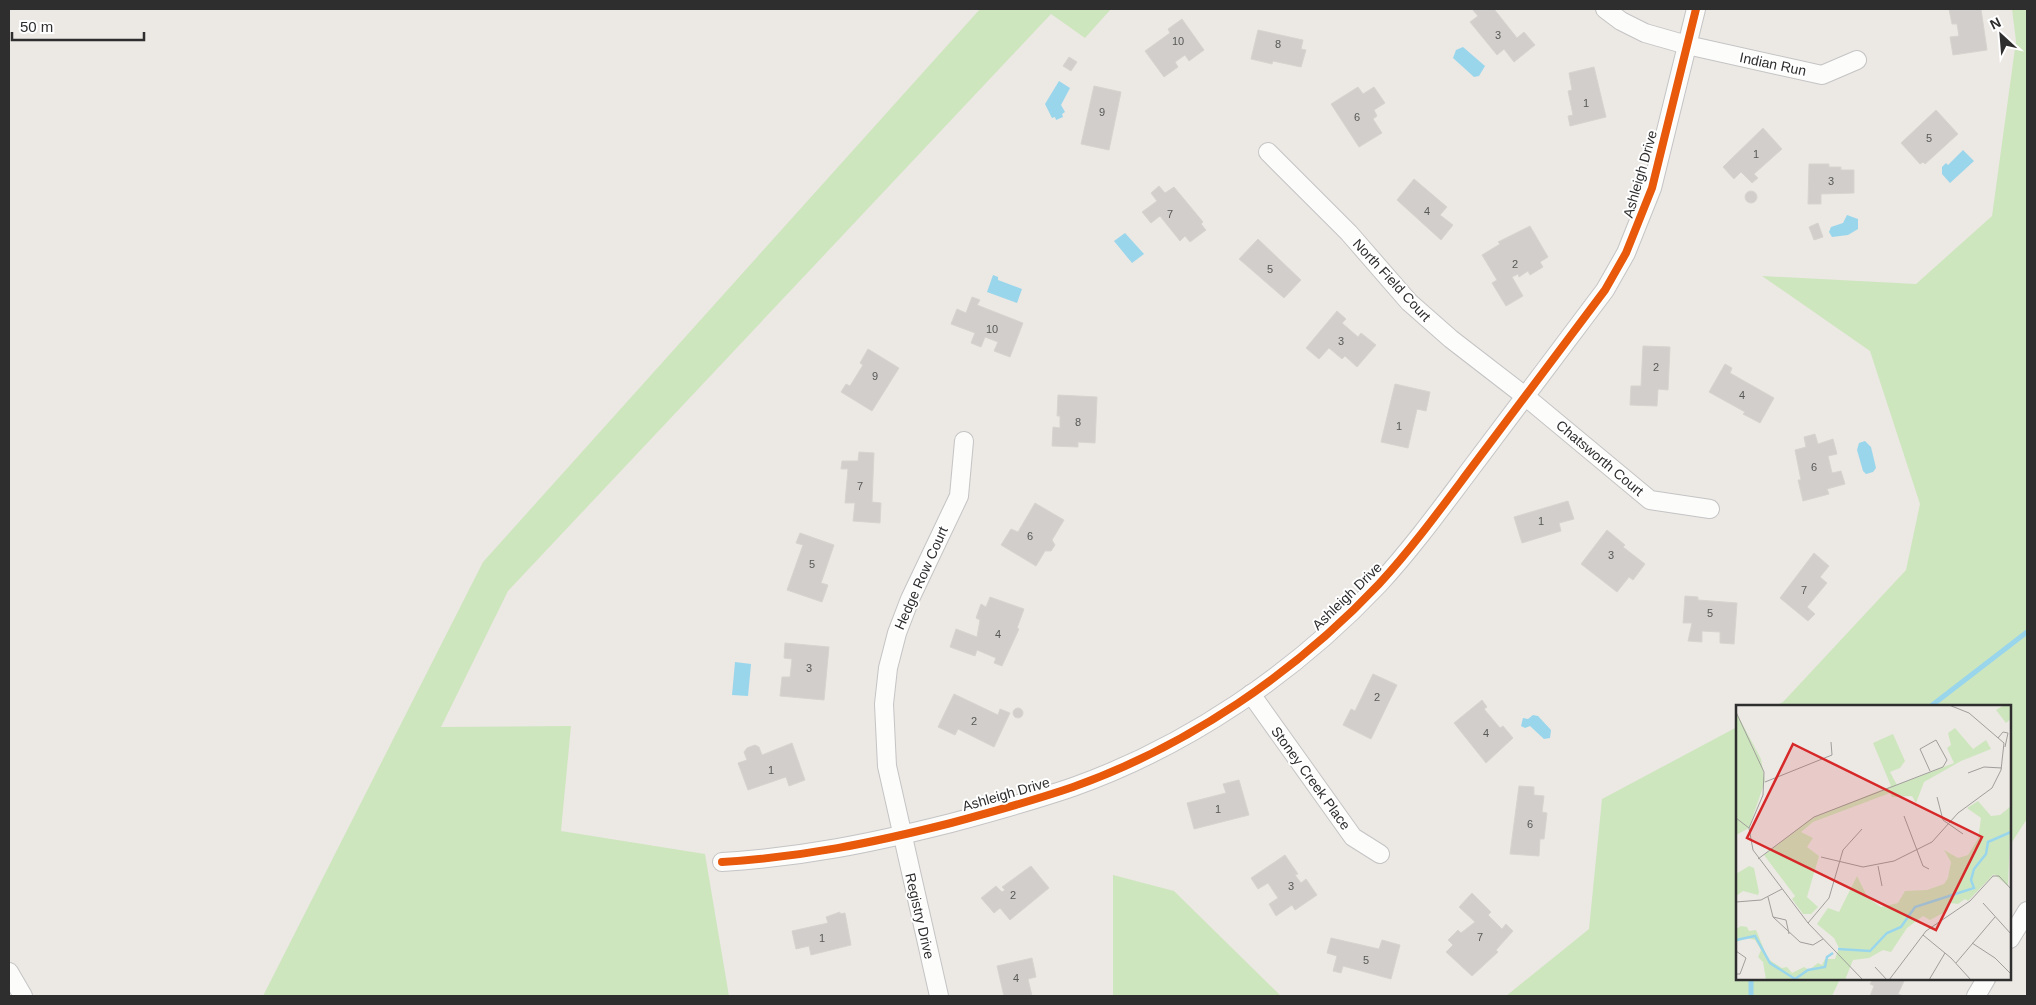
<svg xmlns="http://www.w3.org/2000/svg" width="2036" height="1005" font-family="Helvetica,sans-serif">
<rect width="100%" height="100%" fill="#ece8e4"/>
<g fill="#cee6be">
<path d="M 980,9 L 1111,9 L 1085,38 L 1051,14 L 508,591 L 441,727 L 571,726 L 561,831 L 705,854 L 729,996 L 263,996 L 483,562 Z"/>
<path d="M 2012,9 L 2027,9 L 2027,819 L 2010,845 L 2010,706 L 1775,706 L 1783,702 L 1906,570 L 1920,504 L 1870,351 L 1762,276 L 1916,284 L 1992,216 L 2016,41 Z"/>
<path d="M 1737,727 L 1737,979 L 1840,979 L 1832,996 L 1506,996 L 1589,929 L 1602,799 Z"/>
<path d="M 1113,875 L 1174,891 L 1281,996 L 1113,996 Z"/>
</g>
<g fill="#99d6ec">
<path d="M 1463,47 L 1485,66 L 1479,76 L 1474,77 L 1453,58 L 1456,50 Z"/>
<path d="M 1059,81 L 1070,88 L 1061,105 L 1065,112 L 1062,114 L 1063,117 L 1056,120 L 1055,117 L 1052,118 L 1045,104 Z"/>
<path d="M 1963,150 L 1974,161 L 1950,183 L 1942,174 L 1942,167 L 1946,163 L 1948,165 Z"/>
<path d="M 1847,215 L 1858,219 L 1858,229 L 1848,235 L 1832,237 L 1829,232 L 1831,227 L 1843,223 Z"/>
<path d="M 1125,233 L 1144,254 L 1132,263 L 1114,241 Z"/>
<path d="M 993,275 L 998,277 L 998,280 L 1022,289 L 1017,303 L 987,292 Z"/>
<path d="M 1865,441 L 1871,447 L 1876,468 L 1873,472 L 1866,474 L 1863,471 L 1857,450 L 1859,443 Z"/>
<path d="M 735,662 L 751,664 L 748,696 L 732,695 Z"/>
<path d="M 1533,715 L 1538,716 L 1551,730 L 1550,738 L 1544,739 L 1530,726 L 1525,728 L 1521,726 L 1523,718 L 1528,719 Z"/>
</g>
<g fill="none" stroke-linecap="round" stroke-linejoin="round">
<g stroke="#99d6ec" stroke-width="5">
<path d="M 1931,706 L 2027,632"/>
<path d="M 1751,996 L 1751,979"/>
</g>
</g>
<g fill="#d1cecb" stroke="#d7d4d0">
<path d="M 1472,9 L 1494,9 L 1517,38 L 1524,32 L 1535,45 L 1514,62 L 1504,49 L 1497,55 L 1470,22 L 1478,16 Z"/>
<path d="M 1949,9 L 1981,9 L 1987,50 L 1953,55 L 1950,37 L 1959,36 L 1957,24 L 1952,24 Z"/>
<path d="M 1182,19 L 1204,50 L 1189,61 L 1185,55 L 1175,62 L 1178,67 L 1164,77 L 1145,51 L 1170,33 L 1168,29 Z"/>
<path d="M 1258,30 L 1303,40 L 1301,49 L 1306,50 L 1301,67 L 1273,61 L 1272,64 L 1251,59 Z"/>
<path d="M 1069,57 L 1077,62 L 1071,71 L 1063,66 Z"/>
<path d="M 1594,67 L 1606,117 L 1570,126 L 1568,116 L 1573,115 L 1568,91 L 1572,90 L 1569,73 Z"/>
<path d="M 1094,86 L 1121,92 L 1109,150 L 1081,144 Z"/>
<path d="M 1358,87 L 1363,94 L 1374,87 L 1385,103 L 1374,110 L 1377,116 L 1373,119 L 1382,133 L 1359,147 L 1331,104 Z"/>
<path d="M 1936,110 L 1958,134 L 1925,164 L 1923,162 L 1920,164 L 1901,143 Z"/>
<path d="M 1763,128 L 1782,149 L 1754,174 L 1758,178 L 1752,183 L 1741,172 L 1734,179 L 1723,167 Z"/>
<path d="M 1809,164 L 1829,164 L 1829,167 L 1841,167 L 1841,170 L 1854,170 L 1854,193 L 1821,194 L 1821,204 L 1808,204 Z"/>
<path d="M 1414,179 L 1447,207 L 1440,215 L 1453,225 L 1441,240 L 1397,200 Z"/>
<path d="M 1159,186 L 1165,193 L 1174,187 L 1203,222 L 1201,224 L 1206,230 L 1190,242 L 1185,236 L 1180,241 L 1160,216 L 1151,223 L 1142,212 L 1157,201 L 1151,193 Z"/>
<circle cx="1751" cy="197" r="6"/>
<path d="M 1818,223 L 1823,237 L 1814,240 L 1809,227 Z"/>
<path d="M 1530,226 L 1548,257 L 1540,262 L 1543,267 L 1530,275 L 1528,271 L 1519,277 L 1518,274 L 1512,277 L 1523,296 L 1506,306 L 1492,283 L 1497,280 L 1482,255 L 1500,244 L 1498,242 Z"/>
<path d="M 1258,239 L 1301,280 L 1284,298 L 1239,259 Z"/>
<path d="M 972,297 L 980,300 L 977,305 L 1023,323 L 1010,357 L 994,351 L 998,342 L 985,337 L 981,347 L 971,343 L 975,333 L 951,324 L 957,309 L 966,313 Z"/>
<path d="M 1337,311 L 1346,319 L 1342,323 L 1358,337 L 1361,333 L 1376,345 L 1357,367 L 1345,356 L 1342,359 L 1329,348 L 1319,359 L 1306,348 Z"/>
<path d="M 1643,346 L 1670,347 L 1668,390 L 1658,389 L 1657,406 L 1630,405 L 1631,386 L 1641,386 Z"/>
<path d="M 868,349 L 899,368 L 872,411 L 841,392 L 846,384 L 850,386 L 863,365 L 860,363 Z"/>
<path d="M 1725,364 L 1732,368 L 1730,373 L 1774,398 L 1760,423 L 1743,414 L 1745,412 L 1709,392 Z"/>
<path d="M 1395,384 L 1430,392 L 1426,411 L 1417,409 L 1408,448 L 1381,442 Z"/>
<path d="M 1058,395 L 1097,397 L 1095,443 L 1078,442 L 1078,447 L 1052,446 L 1053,427 L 1060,428 L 1060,416 L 1057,416 Z"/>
<path d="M 1815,434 L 1818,444 L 1833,439 L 1837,454 L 1828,456 L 1832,473 L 1841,471 L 1845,484 L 1827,489 L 1829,494 L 1803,501 L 1798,480 L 1801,480 L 1795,450 L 1806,447 L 1804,437 Z"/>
<path d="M 859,452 L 874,453 L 872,502 L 881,503 L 880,523 L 853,521 L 855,503 L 845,503 L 848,469 L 841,469 L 842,461 L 858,461 Z"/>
<path d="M 1568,501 L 1574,519 L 1559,523 L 1561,531 L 1522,543 L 1514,517 Z"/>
<path d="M 1035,503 L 1064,520 L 1052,540 L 1055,545 L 1051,551 L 1045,551 L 1036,566 L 1001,545 L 1011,529 L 1018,532 Z"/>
<path d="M 1607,530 L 1625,545 L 1623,547 L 1645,564 L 1633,580 L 1629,577 L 1617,592 L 1581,564 Z"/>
<path d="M 800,533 L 834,545 L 821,583 L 828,585 L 822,602 L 787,590 L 803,545 L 796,543 Z"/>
<path d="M 1814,553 L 1829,566 L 1820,577 L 1827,583 L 1807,607 L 1815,614 L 1808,621 L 1780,598 Z"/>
<path d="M 1685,596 L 1698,597 L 1698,600 L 1737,603 L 1734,644 L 1720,643 L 1720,632 L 1702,631 L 1702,642 L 1688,641 L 1692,623 L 1683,623 Z"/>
<path d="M 990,597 L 1024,609 L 1017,628 L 1019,629 L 1002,666 L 994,663 L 996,658 L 977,650 L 975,656 L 950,647 L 956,629 L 977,637 L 980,620 L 976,618 L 981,604 L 986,607 Z"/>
<path d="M 785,643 L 829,647 L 824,700 L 780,696 L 782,677 L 790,677 L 792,659 L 784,658 Z"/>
<path d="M 1373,674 L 1397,685 L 1371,739 L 1343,725 L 1351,709 L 1355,711 Z"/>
<path d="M 954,694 L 998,715 L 1000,709 L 1010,713 L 994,747 L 958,729 L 955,735 L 938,727 Z"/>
<path d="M 1482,700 L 1487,707 L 1484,709 L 1500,728 L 1503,726 L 1513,738 L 1486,763 L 1454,723 Z"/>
<circle cx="1018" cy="713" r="5"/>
<path d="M 792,743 L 805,780 L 789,786 L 786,777 L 748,790 L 738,763 L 747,760 L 744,752 L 747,748 L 755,745 L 759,747 L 762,755 Z"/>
<path d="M 1239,780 L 1249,815 L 1194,829 L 1187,803 L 1226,793 L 1223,784 Z"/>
<path d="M 1519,786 L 1534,787 L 1534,795 L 1544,796 L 1542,812 L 1547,813 L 1544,839 L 1540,839 L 1539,856 L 1510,854 Z"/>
<path d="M 1285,855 L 1298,874 L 1295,875 L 1301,883 L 1306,879 L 1317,895 L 1295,910 L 1292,905 L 1276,916 L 1269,904 L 1278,898 L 1268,883 L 1258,889 L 1251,878 Z"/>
<path d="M 1031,866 L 1049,888 L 1010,920 L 1000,908 L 994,913 L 981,898 L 996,886 L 1002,892 L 1005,890 L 1002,887 Z"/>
<path d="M 1472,893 L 1491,912 L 1488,915 L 1502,929 L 1506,924 L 1513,931 L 1496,950 L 1498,952 L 1472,976 L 1446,952 L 1453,945 L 1448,940 L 1458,930 L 1461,933 L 1475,922 L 1459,907 Z"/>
<path d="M 840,912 L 840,914 L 845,913 L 851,945 L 811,955 L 809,946 L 796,949 L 792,931 L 828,923 L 826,917 Z"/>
<path d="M 1331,938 L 1379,949 L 1382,940 L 1400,945 L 1391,979 L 1343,966 L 1341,973 L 1333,971 L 1337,956 L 1327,953 Z"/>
<path d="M 1032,958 L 1036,977 L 1028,979 L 1032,996 L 1004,996 L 997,966 Z"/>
<path d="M 1873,979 L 1905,979 L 1898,994 L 1903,996 L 1870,996 L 1874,986 L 1870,984 Z"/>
</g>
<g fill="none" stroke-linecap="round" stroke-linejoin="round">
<g stroke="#c5c4c5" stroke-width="20">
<g id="minor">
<path d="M 1605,9 L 1621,21 L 1645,33 L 1687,45 L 1822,75 L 1857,60"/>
<path d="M 1268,152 L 1349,233 L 1409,302 L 1451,339 L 1526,397 L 1650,500 L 1710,509"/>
<path d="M 1251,694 L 1353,837 L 1380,854"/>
<path d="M 722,862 C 803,857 872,843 951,823 C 992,812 1032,801 1073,787 C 1188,746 1295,673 1379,584 C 1413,547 1442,507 1472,467 C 1517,408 1561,349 1605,290 L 1626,253 L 1652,188 L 1696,9"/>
<path d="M 2010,939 L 2027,911"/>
<path d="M 9,972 L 23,996"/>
<path d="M 939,996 L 887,766 L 884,704 L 888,668 L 897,633 L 910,599 L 959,496 L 964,441"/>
<path d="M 1976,996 L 1986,979"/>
</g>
</g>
<use href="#minor" stroke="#fcfcfb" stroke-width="18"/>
<g stroke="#fff" stroke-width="11">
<path id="cycleway" d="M 722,862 C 803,857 872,843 951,823 C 992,812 1032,801 1073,787 C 1188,746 1295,673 1379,584 C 1413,547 1442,507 1472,467 C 1517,408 1561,349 1605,290 L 1626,253 L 1652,188 L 1696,9"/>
</g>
<use href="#cycleway" stroke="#e8590c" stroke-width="8"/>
</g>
<g text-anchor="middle" stroke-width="4" stroke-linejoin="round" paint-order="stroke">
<g font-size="11" fill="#585857">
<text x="1498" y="39">3</text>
<text x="1178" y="45">10</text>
<text x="1278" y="48">8</text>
<text x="1586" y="107">1</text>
<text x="1102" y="116">9</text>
<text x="1357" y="121">6</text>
<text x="1929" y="142">5</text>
<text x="1756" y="158">1</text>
<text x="1831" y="185">3</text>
<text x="1427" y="215">4</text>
<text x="1170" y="218">7</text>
<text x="1515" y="268">2</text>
<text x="1270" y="273">5</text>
<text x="992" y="333">10</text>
<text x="1341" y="345">3</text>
<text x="1656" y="371">2</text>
<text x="875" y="380">9</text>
<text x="1742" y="399">4</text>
<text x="1078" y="426">8</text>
<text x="1399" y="430">1</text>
<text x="1814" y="471">6</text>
<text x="860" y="490">7</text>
<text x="1541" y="525">1</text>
<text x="1030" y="540">6</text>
<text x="1611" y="559">3</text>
<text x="812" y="568">5</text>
<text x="1804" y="594">7</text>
<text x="1710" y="617">5</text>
<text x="998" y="638">4</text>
<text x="809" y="672">3</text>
<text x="1377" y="701">2</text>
<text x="974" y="725">2</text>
<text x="1486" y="737">4</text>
<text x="771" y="774">1</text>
<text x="1218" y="813">1</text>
<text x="1530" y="828">6</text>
<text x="1291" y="890">3</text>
<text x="1013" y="899">2</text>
<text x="1480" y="941">7</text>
<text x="822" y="942">1</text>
<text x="1366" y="964">5</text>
<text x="1016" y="982">4</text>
</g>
<g font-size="14" fill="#2e2e2e" stroke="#fff">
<text transform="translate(1773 64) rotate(12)" y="5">Indian Run</text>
<text transform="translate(1640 174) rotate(-74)" y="5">Ashleigh Drive</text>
<text transform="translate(1392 280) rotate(47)" y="5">North Field Court</text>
<text transform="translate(1600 458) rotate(40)" y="5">Chatsworth Court</text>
<text transform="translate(921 578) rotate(-66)" y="5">Hedge Row Court</text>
<text transform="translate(1347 596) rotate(-44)" y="5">Ashleigh Drive</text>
<text transform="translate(1311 778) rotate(54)" y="5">Stoney Creek Place</text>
<text transform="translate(1006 794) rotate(-16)" y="5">Ashleigh Drive</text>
<text transform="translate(920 916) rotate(77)" y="5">Registry Drive</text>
</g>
</g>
<g transform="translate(1736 705)">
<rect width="275" height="275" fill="#ece8e4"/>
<path d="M 268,0 L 275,0 L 275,14 L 270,18 L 260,5 ZM 0,7 L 25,54 L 29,76 L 13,123 L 0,130 ZM 219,23 L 237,44 L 250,35 L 255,44 L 225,56 L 188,77 L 180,98 L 176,91 L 156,92 L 154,88 L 77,117 L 65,127 L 77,133 L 71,142 L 83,151 L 71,192 L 82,202 L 75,209 L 67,209 L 56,194 L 59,191 L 28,150 L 76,113 L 155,81 L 137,38 L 157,29 L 169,56 L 164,63 L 154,67 L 161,80 L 218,58 L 211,43 L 215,40 L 212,28 ZM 242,96 L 255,111 L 264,110 L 275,101 L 272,181 L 258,169 L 232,196 L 229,194 L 222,199 L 214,198 L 211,206 L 194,215 L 187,211 L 171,223 L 155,247 L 147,245 L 133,253 L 117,255 L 109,275 L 30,275 L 27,257 L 22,252 L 25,245 L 19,235 L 12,233 L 0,237 L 0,224 L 5,221 L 11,222 L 13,226 L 20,225 L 32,254 L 46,263 L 51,262 L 56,268 L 68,262 L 73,265 L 82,258 L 86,260 L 89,254 L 99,254 L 103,243 L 98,233 L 81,219 L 92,203 L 103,207 L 121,171 L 132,193 L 145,202 L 162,198 L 169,186 L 191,185 L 208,179 L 212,173 L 215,157 L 208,145 L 222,153 L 232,150 L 242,134 L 245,113 L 231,103 ZM 13,161 L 18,163 L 23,187 L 22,190 L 7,186 L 0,191 L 0,169 Z" fill="#cee6be"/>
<path fill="none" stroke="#99d6ec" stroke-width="2.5" d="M 0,235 L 19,231 L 34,258 L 59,274 L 72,265 L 89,262 L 91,252 L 97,248M 102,244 L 134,246 L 151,228 L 165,222 L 179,202 L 238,183 L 235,175 L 238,164 L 250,149 L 252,137 L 275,127"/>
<path fill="none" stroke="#a09e9b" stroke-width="1" d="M 0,7 L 28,67 L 27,90 L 13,123 L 17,145 L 72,218 L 127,275M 262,33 L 267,27 L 272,28 L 269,42M 232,68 L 248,62 L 266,63M 29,77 L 96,50 L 95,37M 201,92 L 207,115 L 227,129M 168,111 L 187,161 L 193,164M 0,113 L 13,123M 85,152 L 127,162 L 158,156 L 196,137 L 222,108 L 256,83 L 265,65 L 268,38 L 233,8 L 213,0M 22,154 L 78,112 L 207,62 L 211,55 L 200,35 L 184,44 L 194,66M 142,161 L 146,181M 32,192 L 37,212 L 64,237 L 77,240 L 87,234M 0,197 L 25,195 L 46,184M 247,198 L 275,229M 37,212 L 50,215 L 53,229M 72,218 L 93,193 L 107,145 L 126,124M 187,230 L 215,253 L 235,275M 236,238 L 259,253 L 275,269M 0,246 L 10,253 L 4,269 L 0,269M 220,258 L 259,212M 139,262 L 151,275M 153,275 L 190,226 L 234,196 L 257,171 L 263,171 L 275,184M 193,275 L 209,248"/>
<path fill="#d62828" fill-opacity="0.15" stroke="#d62828" stroke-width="2.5" d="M 57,39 L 246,132 L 200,225 L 11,133 Z"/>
<rect width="275" height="275" fill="none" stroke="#2e2e2e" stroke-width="2.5"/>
</g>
<rect width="2036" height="1005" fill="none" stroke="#2e2e2e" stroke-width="20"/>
<g transform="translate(2001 35) rotate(334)" stroke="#ffffff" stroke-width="4" paint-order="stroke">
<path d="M0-4L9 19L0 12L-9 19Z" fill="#2e2e2e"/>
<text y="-8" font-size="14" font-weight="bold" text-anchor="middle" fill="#2e2e2e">N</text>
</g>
<path d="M12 32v8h132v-8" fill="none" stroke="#2e2e2e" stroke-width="2.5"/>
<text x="20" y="32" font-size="15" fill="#2e2e2e" stroke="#ffffff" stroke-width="4" paint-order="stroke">50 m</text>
</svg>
